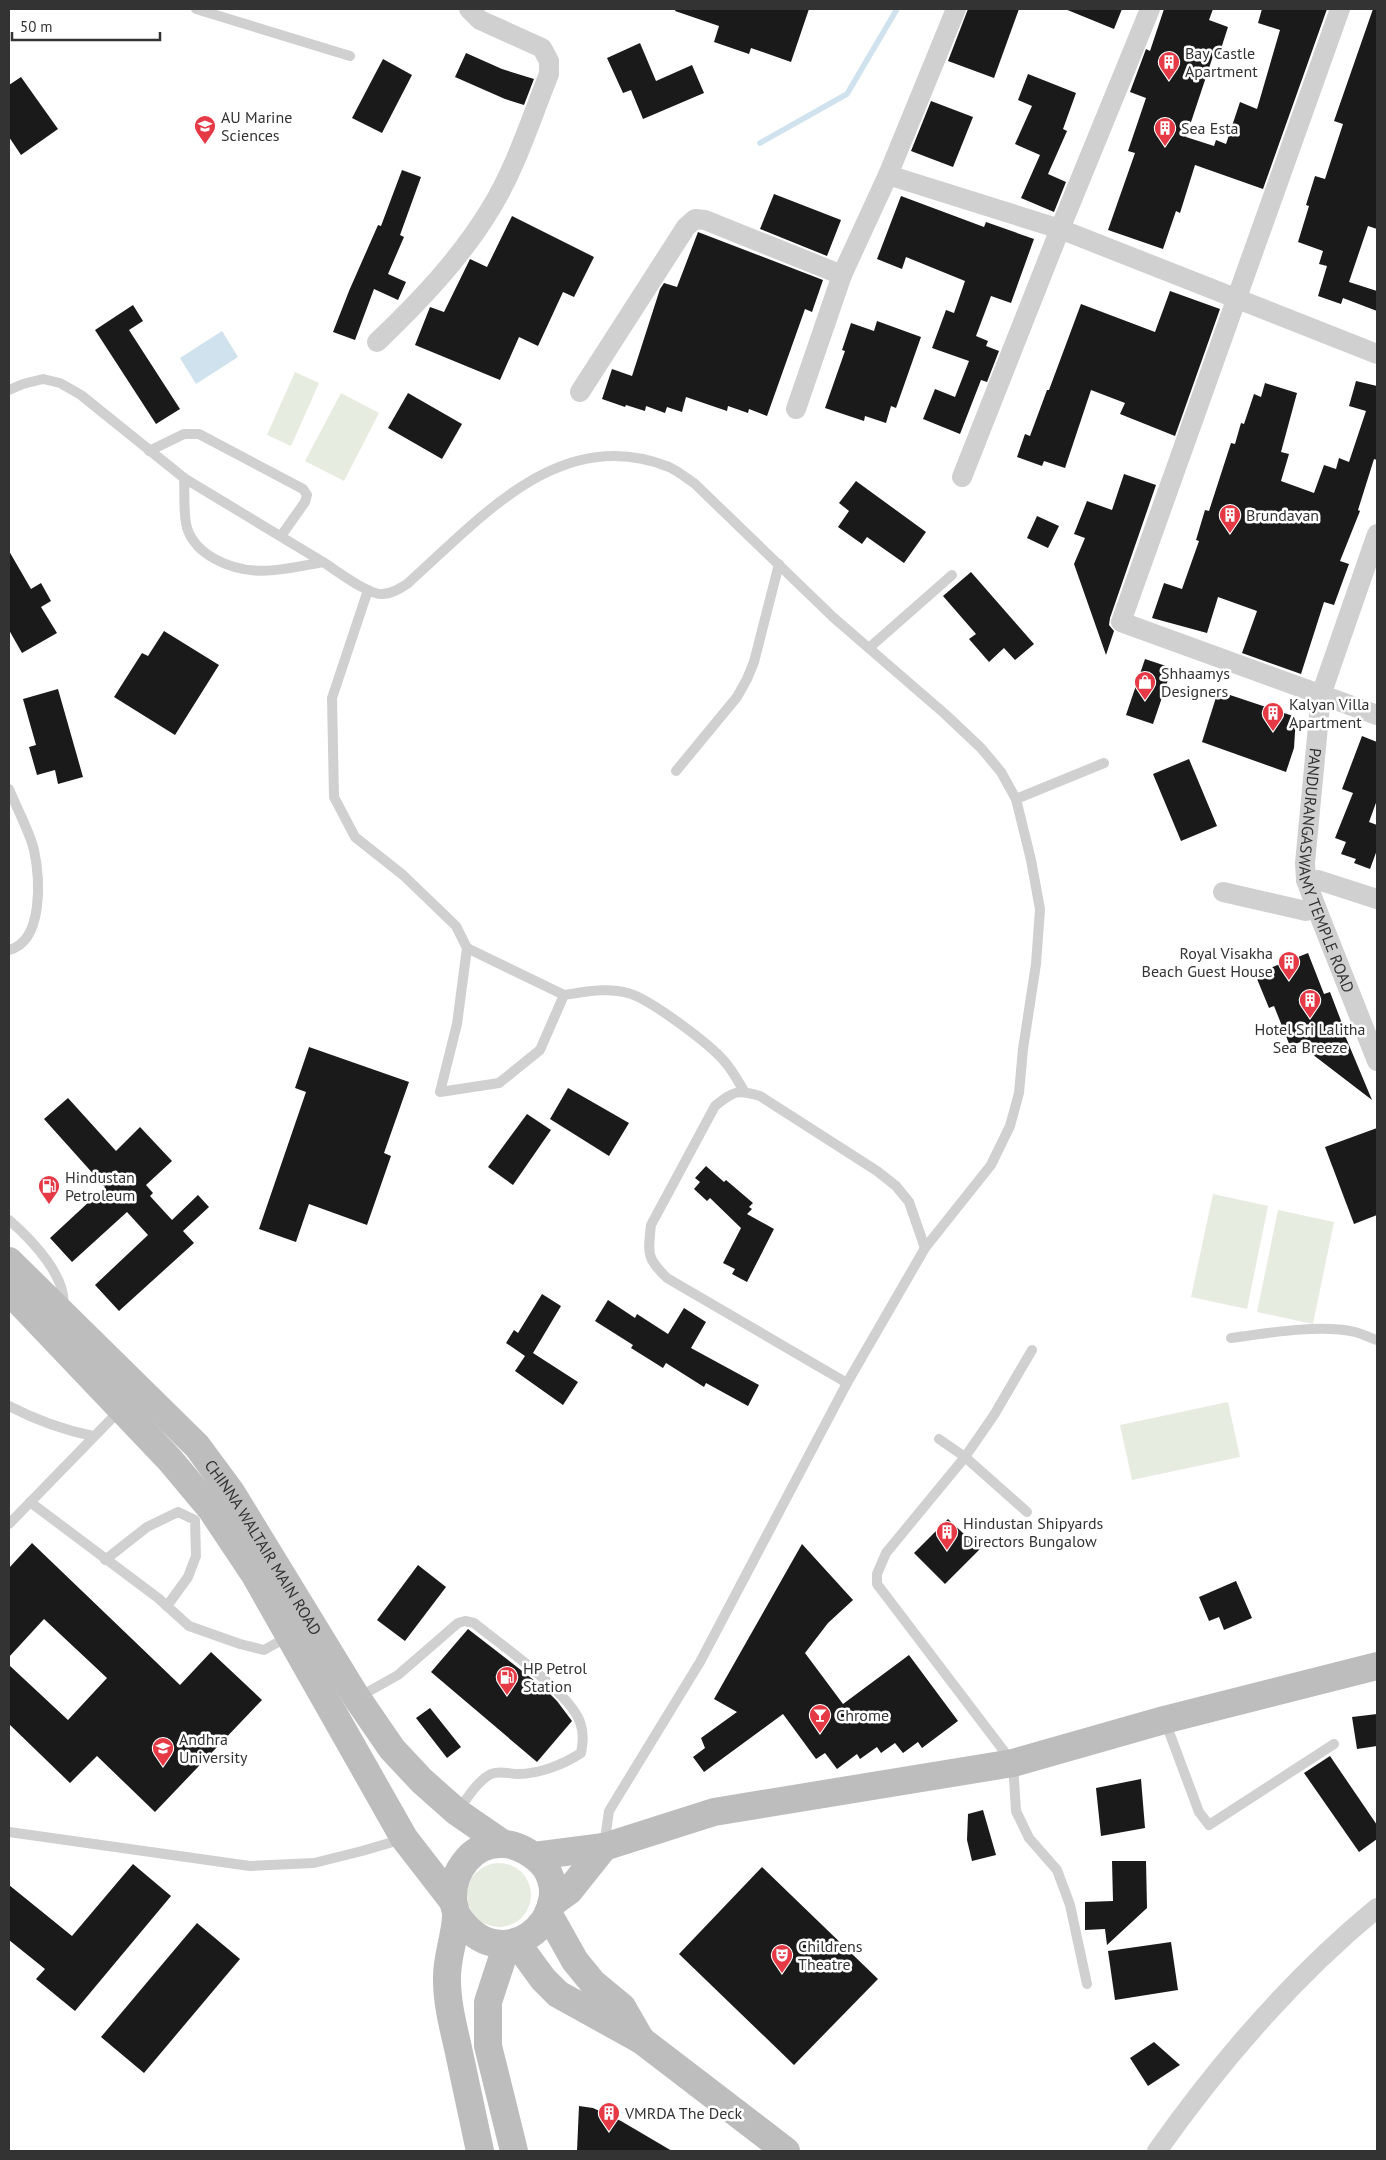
<svg xmlns="http://www.w3.org/2000/svg" width="1386" height="2160" font-family="'PT Sans',sans-serif">
<rect width="100%" height="100%" fill="#fff"/>
<g fill="#e6ecdf">
<path d="M 295,372 L 319,383 L 291,446 L 267,435 Z"/>
<path d="M 341,393 L 379,413 L 344,481 L 305,461 Z"/>
<path d="M 1213,1194 L 1268,1206 L 1247,1309 L 1191,1297 Z"/>
<path d="M 1278,1210 L 1334,1222 L 1313,1324 L 1257,1312 Z"/>
<path d="M 1228,1402 L 1240,1457 L 1132,1480 L 1120,1425 Z"/>
<circle cx="499" cy="1895" r="32"/>
</g>
<path fill="#cfe2ee" d="M 222,331 L 238,357 L 196,384 L 180,358 Z"/>
<g fill="none" stroke-linecap="round" stroke-linejoin="round">
<path stroke="#cfe2ee" stroke-width="5.5" d="M 760,143 L 847,94 L 897,9"/>
</g>
<g fill="#1a1a1a">
<path d="M 676,9 L 809,9 L 791,62 L 751,48 L 749,54 L 714,42 L 719,26 L 675,11 Z"/>
<path d="M 968,9 L 1019,9 L 994,78 L 948,61 Z"/>
<path d="M 1065,9 L 1122,9 L 1114,29 Z"/>
<path d="M 1164,9 L 1213,9 L 1209,20 L 1228,27 L 1218,58 L 1213,56 L 1186,137 L 1214,146 L 1216,140 L 1226,144 L 1240,102 L 1257,109 L 1280,30 L 1258,23 L 1262,9 L 1327,9 L 1263,189 L 1195,165 L 1180,213 L 1176,211 L 1163,249 L 1108,230 L 1135,153 L 1128,151 L 1146,98 L 1130,92 L 1146,49 L 1150,51 Z"/>
<path d="M 1373,9 L 1377,9 L 1377,229 L 1368,226 L 1349,282 L 1377,291 L 1377,311 L 1343,298 L 1341,304 L 1318,296 L 1327,266 L 1319,264 L 1323,251 L 1298,242 L 1309,206 L 1306,205 L 1315,176 L 1325,179 L 1343,124 L 1334,121 Z"/>
<path d="M 640,43 L 656,81 L 692,65 L 704,93 L 643,119 L 631,90 L 623,93 L 607,58 Z"/>
<path d="M 466,53 L 502,69 L 534,79 L 524,105 L 505,99 L 455,77 Z"/>
<path d="M 383,59 L 412,75 L 382,133 L 352,118 Z"/>
<path d="M 1028,74 L 1076,93 L 1063,129 L 1067,131 L 1048,174 L 1066,182 L 1054,212 L 1021,198 L 1040,155 L 1015,144 L 1032,106 L 1018,100 Z"/>
<path d="M 21,77 L 58,129 L 21,155 L 9,137 L 9,85 Z"/>
<path d="M 931,101 L 973,117 L 953,167 L 911,151 Z"/>
<path d="M 402,170 L 421,177 L 400,235 L 404,237 L 388,274 L 406,282 L 398,300 L 374,289 L 355,340 L 333,332 L 349,291 L 378,225 L 381,226 Z"/>
<path d="M 774,194 L 841,220 L 827,256 L 760,229 Z"/>
<path d="M 901,196 L 984,227 L 986,222 L 1034,239 L 1011,303 L 991,296 L 976,336 L 988,341 L 986,346 L 999,351 L 987,382 L 981,380 L 960,434 L 923,419 L 935,389 L 955,397 L 969,361 L 932,348 L 946,310 L 954,313 L 965,281 L 906,257 L 902,269 L 877,259 Z"/>
<path d="M 512,216 L 594,257 L 574,297 L 563,292 L 538,346 L 519,337 L 500,380 L 415,345 L 430,307 L 444,312 L 470,259 L 487,267 Z"/>
<path d="M 698,232 L 823,280 L 812,312 L 805,309 L 767,416 L 749,409 L 748,413 L 728,406 L 727,411 L 686,397 L 682,412 L 667,407 L 665,413 L 646,406 L 645,411 L 626,405 L 625,407 L 602,399 L 612,369 L 632,376 L 660,289 L 664,283 L 677,287 Z"/>
<path d="M 1170,291 L 1220,309 L 1175,436 L 1120,414 L 1125,403 L 1091,390 L 1065,468 L 1044,461 L 1042,466 L 1017,457 L 1025,434 L 1030,436 L 1047,390 L 1049,390 L 1081,304 L 1155,332 Z"/>
<path d="M 133,305 L 143,321 L 129,330 L 180,409 L 156,424 L 95,330 Z"/>
<path d="M 877,321 L 921,337 L 896,408 L 891,406 L 886,423 L 865,416 L 864,421 L 825,408 L 845,351 L 842,350 L 851,323 L 874,331 Z"/>
<path d="M 1356,381 L 1377,386 L 1377,460 L 1374,459 L 1358,510 L 1360,511 L 1340,561 L 1349,564 L 1334,605 L 1324,602 L 1301,674 L 1242,653 L 1257,611 L 1218,597 L 1207,633 L 1152,618 L 1164,583 L 1182,589 L 1199,541 L 1196,540 L 1205,510 L 1209,511 L 1231,443 L 1235,444 L 1241,423 L 1244,424 L 1254,394 L 1261,397 L 1265,383 L 1297,393 L 1281,452 L 1289,454 L 1281,481 L 1314,493 L 1324,465 L 1336,469 L 1339,458 L 1349,462 L 1366,411 L 1349,406 Z"/>
<path d="M 408,393 L 462,424 L 442,459 L 388,428 Z"/>
<path d="M 1124,474 L 1156,485 L 1110,618 L 1109,625 L 1114,631 L 1106,655 L 1074,564 L 1085,538 L 1074,534 L 1087,501 L 1112,510 Z"/>
<path d="M 856,481 L 926,532 L 904,563 L 867,537 L 862,544 L 838,527 L 849,511 L 839,503 Z"/>
<path d="M 1037,516 L 1059,526 L 1048,548 L 1027,538 Z"/>
<path d="M 9,551 L 31,589 L 41,583 L 51,601 L 41,607 L 57,633 L 22,653 L 9,630 Z"/>
<path d="M 971,572 L 1034,644 L 1015,660 L 1004,648 L 989,662 L 969,639 L 976,634 L 943,596 Z"/>
<path d="M 164,631 L 219,665 L 175,735 L 114,697 L 142,653 L 148,656 Z"/>
<path d="M 1145,659 L 1172,668 L 1153,724 L 1126,715 Z"/>
<path d="M 58,689 L 83,777 L 58,784 L 55,770 L 37,775 L 29,747 L 36,745 L 23,699 Z"/>
<path d="M 1218,691 L 1296,717 L 1294,748 L 1286,772 L 1202,742 Z"/>
<path d="M 1362,736 L 1377,742 L 1377,800 L 1369,822 L 1377,825 L 1377,850 L 1370,869 L 1354,863 L 1356,859 L 1341,854 L 1346,842 L 1335,838 L 1353,793 L 1342,789 Z"/>
<path d="M 1189,759 L 1217,826 L 1181,841 L 1153,774 Z"/>
<path d="M 1308,953 L 1324,994 L 1330,992 L 1343,1026 L 1341,1026 L 1372,1100 L 1312,1054 L 1303,1041 L 1290,1046 L 1274,1006 L 1269,1008 L 1255,974 Z"/>
<path d="M 309,1047 L 409,1082 L 384,1153 L 391,1156 L 367,1225 L 309,1204 L 296,1242 L 259,1229 L 306,1092 L 295,1088 Z"/>
<path d="M 568,1088 L 629,1123 L 609,1156 L 550,1119 Z"/>
<path d="M 68,1098 L 116,1151 L 140,1127 L 172,1161 L 146,1185 L 153,1193 L 150,1196 L 172,1220 L 198,1195 L 209,1207 L 183,1231 L 194,1243 L 119,1311 L 95,1285 L 148,1235 L 127,1212 L 72,1262 L 50,1238 L 105,1187 L 44,1119 Z"/>
<path d="M 527,1114 L 551,1130 L 513,1185 L 488,1167 Z"/>
<path d="M 1377,1128 L 1377,1215 L 1354,1224 L 1325,1147 Z"/>
<path d="M 706,1166 L 724,1182 L 726,1180 L 753,1203 L 749,1207 L 752,1209 L 747,1214 L 774,1229 L 747,1282 L 732,1274 L 735,1269 L 723,1263 L 741,1228 L 710,1198 L 707,1201 L 694,1189 L 700,1182 L 695,1178 Z"/>
<path d="M 542,1294 L 561,1306 L 533,1353 L 578,1382 L 563,1405 L 515,1371 L 525,1356 L 506,1343 L 514,1330 L 518,1333 Z"/>
<path d="M 608,1300 L 635,1318 L 637,1314 L 668,1334 L 684,1308 L 706,1322 L 691,1348 L 759,1385 L 748,1406 L 706,1383 L 704,1387 L 666,1363 L 663,1368 L 631,1348 L 633,1345 L 595,1321 Z"/>
<path d="M 948,1519 L 980,1549 L 945,1584 L 914,1553 Z"/>
<path d="M 32,1543 L 180,1685 L 211,1652 L 262,1700 L 155,1812 L 97,1756 L 70,1783 L 9,1724 L 9,1665 L 68,1720 L 107,1678 L 44,1619 L 9,1657 L 9,1568 Z"/>
<path d="M 802,1544 L 853,1600 L 828,1623 L 805,1653 L 843,1704 L 909,1655 L 958,1721 L 922,1748 L 918,1742 L 903,1753 L 895,1743 L 881,1753 L 877,1747 L 860,1759 L 857,1754 L 837,1769 L 825,1753 L 816,1759 L 783,1714 L 704,1772 L 693,1757 L 705,1748 L 701,1738 L 737,1712 L 714,1699 Z"/>
<path d="M 418,1565 L 446,1587 L 405,1641 L 377,1620 Z"/>
<path d="M 1236,1581 L 1252,1618 L 1224,1630 L 1219,1617 L 1209,1621 L 1199,1597 Z"/>
<path d="M 468,1629 L 544,1688 L 557,1701 L 572,1721 L 537,1762 L 431,1672 Z"/>
<path d="M 430,1708 L 461,1747 L 447,1758 L 416,1718 Z"/>
<path d="M 1377,1714 L 1377,1746 L 1357,1749 L 1352,1717 Z"/>
<path d="M 1330,1756 L 1377,1825 L 1377,1839 L 1359,1852 L 1304,1773 Z"/>
<path d="M 1141,1779 L 1145,1828 L 1101,1836 L 1096,1788 Z"/>
<path d="M 983,1810 L 996,1855 L 972,1861 L 967,1840 L 968,1814 Z"/>
<path d="M 1112,1861 L 1146,1861 L 1147,1908 L 1107,1945 L 1105,1929 L 1085,1930 L 1085,1902 L 1113,1901 Z"/>
<path d="M 133,1864 L 171,1896 L 75,2011 L 36,1979 L 45,1969 L 9,1940 L 9,1885 L 72,1936 Z"/>
<path d="M 762,1867 L 878,1979 L 794,2065 L 679,1954 Z"/>
<path d="M 197,1923 L 240,1959 L 144,2073 L 101,2037 Z"/>
<path d="M 1171,1942 L 1178,1990 L 1115,2000 L 1108,1951 Z"/>
<path d="M 1154,2042 L 1180,2065 L 1148,2086 L 1130,2058 Z"/>
<path d="M 579,2106 L 593,2108 L 621,2121 L 672,2151 L 577,2151 Z"/>
</g>
<g fill="none" stroke-linecap="round" stroke-linejoin="round">
<g stroke="#d0d0d0" stroke-width="10">
<path d="M 196,9 L 350,56"/>
<path d="M 9,390 L 23,384 L 43,379 L 60,383 L 81,395 L 184,478"/>
<path d="M 149,451 L 184,434 L 199,434 L 303,489 L 307,495 L 305,502 L 281,536"/>
<path d="M 184,478 L 323,562 C 285,569 251,579 215,559 C 202,552 192,543 187,528 C 183,513 185,494 184,478 Z"/>
<path d="M 323,562 C 336,570 368,595 382,594 C 391,594 399,589 407,584 C 480,519 560,423 669,467 C 678,471 686,478 694,483 L 834,618 L 945,714 L 981,748 L 1001,772 L 1016,799 L 1031,860 L 1040,909 L 1036,964 L 1023,1049 L 1019,1093 L 1010,1126 L 991,1165 L 925,1248 L 847,1383 L 700,1662 L 609,1811 L 604,1846"/>
<path d="M 368,590 L 332,698 L 334,797 L 355,837 L 403,875 L 456,926 L 467,948 L 564,995"/>
<path d="M 869,648 L 952,575"/>
<path d="M 676,771 L 737,697 L 747,679 L 754,662 L 779,564"/>
<path d="M 9,789 C 17,809 29,830 34,850 C 40,878 44,941 9,950"/>
<path d="M 1016,799 L 1104,763"/>
<path d="M 467,948 L 457,1024 L 440,1092 L 499,1083 L 540,1050 L 564,995 C 585,992 607,987 628,993 C 650,999 710,1044 725,1062 C 732,1070 738,1081 744,1091"/>
<path d="M 9,1220 C 31,1239 69,1278 63,1309"/>
<path d="M 1231,1338 C 1267,1333 1320,1324 1355,1332 C 1363,1334 1370,1338 1377,1340"/>
<path d="M 1032,1350 L 994,1415 L 965,1457 L 886,1553 L 877,1574 L 877,1584 L 1013,1763 L 1016,1811 L 1029,1838 L 1057,1870 L 1070,1905 L 1087,1984"/>
<path d="M 847,1383 L 667,1278 C 646,1258 648,1253 651,1225 L 715,1106 C 734,1091 737,1089 760,1096 L 877,1171 L 896,1186 L 909,1202 L 925,1248"/>
<path d="M 9,1406 C 36,1420 63,1430 93,1436"/>
<path d="M 939,1439 L 965,1457 L 1027,1512"/>
<path d="M 30,1502 L 158,1598 L 189,1626 L 240,1644 L 264,1650 L 289,1636"/>
<path d="M 9,1524 L 120,1410"/>
<path d="M 105,1560 L 147,1527 L 178,1512 L 195,1520 L 196,1556 L 188,1577 L 167,1606"/>
<path d="M 357,1698 L 398,1675 L 458,1623 L 465,1621 L 474,1623 C 500,1644 569,1692 580,1722 C 584,1733 583,1742 581,1753 C 564,1764 540,1774 518,1774 C 509,1774 500,1770 491,1774 C 477,1781 467,1799 457,1812"/>
<path d="M 1165,1721 L 1199,1812 L 1209,1825 L 1334,1744"/>
<path d="M 9,1832 L 250,1866 L 314,1863 L 362,1851 L 403,1839"/>
</g>
<g stroke="#d0d0d0" stroke-width="20">
<path d="M 1340,9 L 1121,622 L 1377,715"/>
<path d="M 888,175 L 1060,229 L 1377,354"/>
<path d="M 377,342 C 419,302 461,258 491,208 C 516,167 531,119 549,74 L 549,61 L 542,48 L 480,20 L 469,9"/>
<path d="M 580,392 L 686,227 L 695,219 L 705,220 L 842,275"/>
<path d="M 796,409 L 842,275 L 888,175 L 956,9"/>
<path d="M 962,477 L 1060,229 L 1150,9"/>
<path id="s1" d="M 1377,534 L 1321,695 L 1305,863 L 1306,880 L 1316,907 L 1377,1061"/>
<path d="M 1306,880 L 1318,880 L 1377,899"/>
<path d="M 1223,892 L 1306,911 L 1316,907"/>
<path d="M 1157,2151 C 1220,2062 1293,1977 1377,1908"/>
</g>
<g stroke="#bdbdbd" stroke-width="28">
<path id="s2" d="M 9,1261 L 197,1446 L 231,1492 L 357,1698 L 392,1749 L 422,1781 L 457,1812 L 502,1843"/>
<path d="M 9,1291 L 170,1460 L 211,1509 L 255,1575 L 404,1838 L 452,1900"/>
<path d="M 534,1856 L 604,1847 L 714,1812 L 1013,1763 L 1164,1720 L 1377,1666"/>
<path d="M 551,1904 L 569,1891 L 604,1847"/>
<path d="M 548,1913 L 575,1961 L 593,1983 L 622,2007 L 641,2040"/>
<path d="M 457,1915 C 501,1983 578,1916 545,1867 C 536,1855 517,1844 503,1844 C 473,1842 452,1871 453,1899 C 453,1905 457,1911 456,1917 C 455,1938 446,1959 447,1980 C 447,2003 453,2026 458,2048 C 465,2082 473,2117 480,2151"/>
<path d="M 516,1942 L 543,1979 L 558,1994 L 641,2040 L 786,2151"/>
<path d="M 507,1944 L 488,2002 L 488,2046 L 514,2151"/>
</g>
</g>
<defs>
<g id="building-pin" transform="scale(1.125)"><path d="M0 17L-7.5 6A9.5 9.5 0 1 1 7.5 6Z" fill="#e63946" stroke="#fff"/><path d="M-4-6H4V6H1V3H-1V6H-4ZM-2.5-4.3h1.7v1.8h-1.7ZM.8-4.3h1.7v1.8H.8ZM-2.5-1h1.7V.8h-1.7ZM.8-1h1.7V.8H.8Z" fill="#fff"/></g>
<g id="university-pin" transform="scale(1.125)"><path d="M0 17L-7.5 6A9.5 9.5 0 1 1 7.5 6Z" fill="#e63946" stroke="#fff"/><path d="M0-5L7-2L0 1L-7-2ZM-4 1L0 2.5L4 1V4Q0 6-4 4Z" fill="#fff"/></g>
<g id="shop-pin" transform="scale(1.125)"><path d="M0 17L-7.5 6A9.5 9.5 0 1 1 7.5 6Z" fill="#e63946" stroke="#fff"/><path d="M-5-2.5h2.3a2.7 3.5 0 0 1 5.4 0H5L5.5 6h-11ZM-1.5-2.5h3a1.5 2.3 0 0 0-3 0Z" fill="#fff"/></g>
<g id="fuel-pin" transform="scale(1.125)"><path d="M0 17L-7.5 6A9.5 9.5 0 1 1 7.5 6Z" fill="#e63946" stroke="#fff"/><path d="M-5.5-6h7V0h2V4h1.3V-2.5L3-4.5l.8-.8L6-3V5H2.5V1h-1V6h-7ZM-4.2-4.7v3.2H.2V-4.7Z" fill="#fff"/></g>
<g id="bar-pin" transform="scale(1.125)"><path d="M0 17L-7.5 6A9.5 9.5 0 1 1 7.5 6Z" fill="#e63946" stroke="#fff"/><path d="M-6-5H6L.8 .8V4.5H3.5V6h-7V4.5H-.8V.8Z" fill="#fff"/></g>
<g id="theatre-pin" transform="scale(1.125)"><path d="M0 17L-7.5 6A9.5 9.5 0 1 1 7.5 6Z" fill="#e63946" stroke="#fff"/><path d="M-5-5.5Q0-4 5-5.5V0Q5 5 0 6Q-5 5-5 0ZM-3.3-2.5H-1v1.5H-3.3ZM1-2.5H3.3v1.5H1ZM-2.8 1Q0 5.5 2.8 1Z" fill="#fff"/></g>
</defs>
<g fill-rule="evenodd">
<use href="#building-pin" x="1169" y="62"/>
<use href="#university-pin" x="205" y="126"/>
<use href="#building-pin" x="1165" y="128"/>
<use href="#building-pin" x="1230" y="515"/>
<use href="#shop-pin" x="1145" y="682"/>
<use href="#building-pin" x="1273" y="713"/>
<use href="#building-pin" x="1289" y="962"/>
<use href="#building-pin" x="1310" y="1000"/>
<use href="#fuel-pin" x="49" y="1186"/>
<use href="#building-pin" x="947" y="1532"/>
<use href="#fuel-pin" x="507" y="1677"/>
<use href="#bar-pin" x="820" y="1715"/>
<use href="#university-pin" x="163" y="1748"/>
<use href="#theatre-pin" x="782" y="1955"/>
<use href="#building-pin" x="609" y="2113"/>
</g>
<g text-anchor="middle" stroke-width="5" stroke-linejoin="round" paint-order="stroke">
<g font-size="16" fill="#333" stroke="#fff" text-anchor="start">
<text x="1185" y="59">Bay Castle<tspan x="1185" dy="18">Apartment</tspan></text>
<text x="221" y="123">AU Marine<tspan x="221" dy="18">Sciences</tspan></text>
<text x="1181" y="134">Sea Esta</text>
<text x="1246" y="521">Brundavan</text>
<text x="1161" y="679">Shhaamys<tspan x="1161" dy="18">Designers</tspan></text>
<text x="1289" y="710">Kalyan Villa<tspan x="1289" dy="18">Apartment</tspan></text>
<text x="1273" y="959" text-anchor="end">Royal Visakha<tspan x="1273" dy="18">Beach Guest House</tspan></text>
<text x="1310" y="1035" text-anchor="middle">Hotel Sri Lalitha<tspan x="1310" dy="18">Sea Breeze</tspan></text>
<text x="65" y="1183">Hindustan<tspan x="65" dy="18">Petroleum</tspan></text>
<text x="963" y="1529">Hindustan Shipyards<tspan x="963" dy="18">Directors Bungalow</tspan></text>
<text x="523" y="1674">HP Petrol<tspan x="523" dy="18">Station</tspan></text>
<text x="836" y="1721">Chrome</text>
<text x="179" y="1745">Andhra<tspan x="179" dy="18">University</tspan></text>
<text x="798" y="1952">Childrens<tspan x="798" dy="18">Theatre</tspan></text>
<text x="625" y="2119">VMRDA The Deck</text>
</g>
<g font-size="16" fill="#333" stroke="#fff">
<text dy="6" stroke="none"><textPath href="#s1" startOffset="350">PANDURANGASWAMY TEMPLE ROAD</textPath></text>
<text dy="6" stroke="none"><textPath href="#s2" startOffset="385">CHINNA WALTAIR MAIN ROAD</textPath></text>
</g>
</g>
<rect width="1386" height="2160" fill="none" stroke="#333333" stroke-width="20"/>
<path d="M12 32v8h148v-8" fill="none" stroke="#333333" stroke-width="2.5"/>
<text x="20" y="32" font-size="15" fill="#333333" stroke="#ffffff" stroke-width="4" paint-order="stroke">50 m</text>
</svg>
